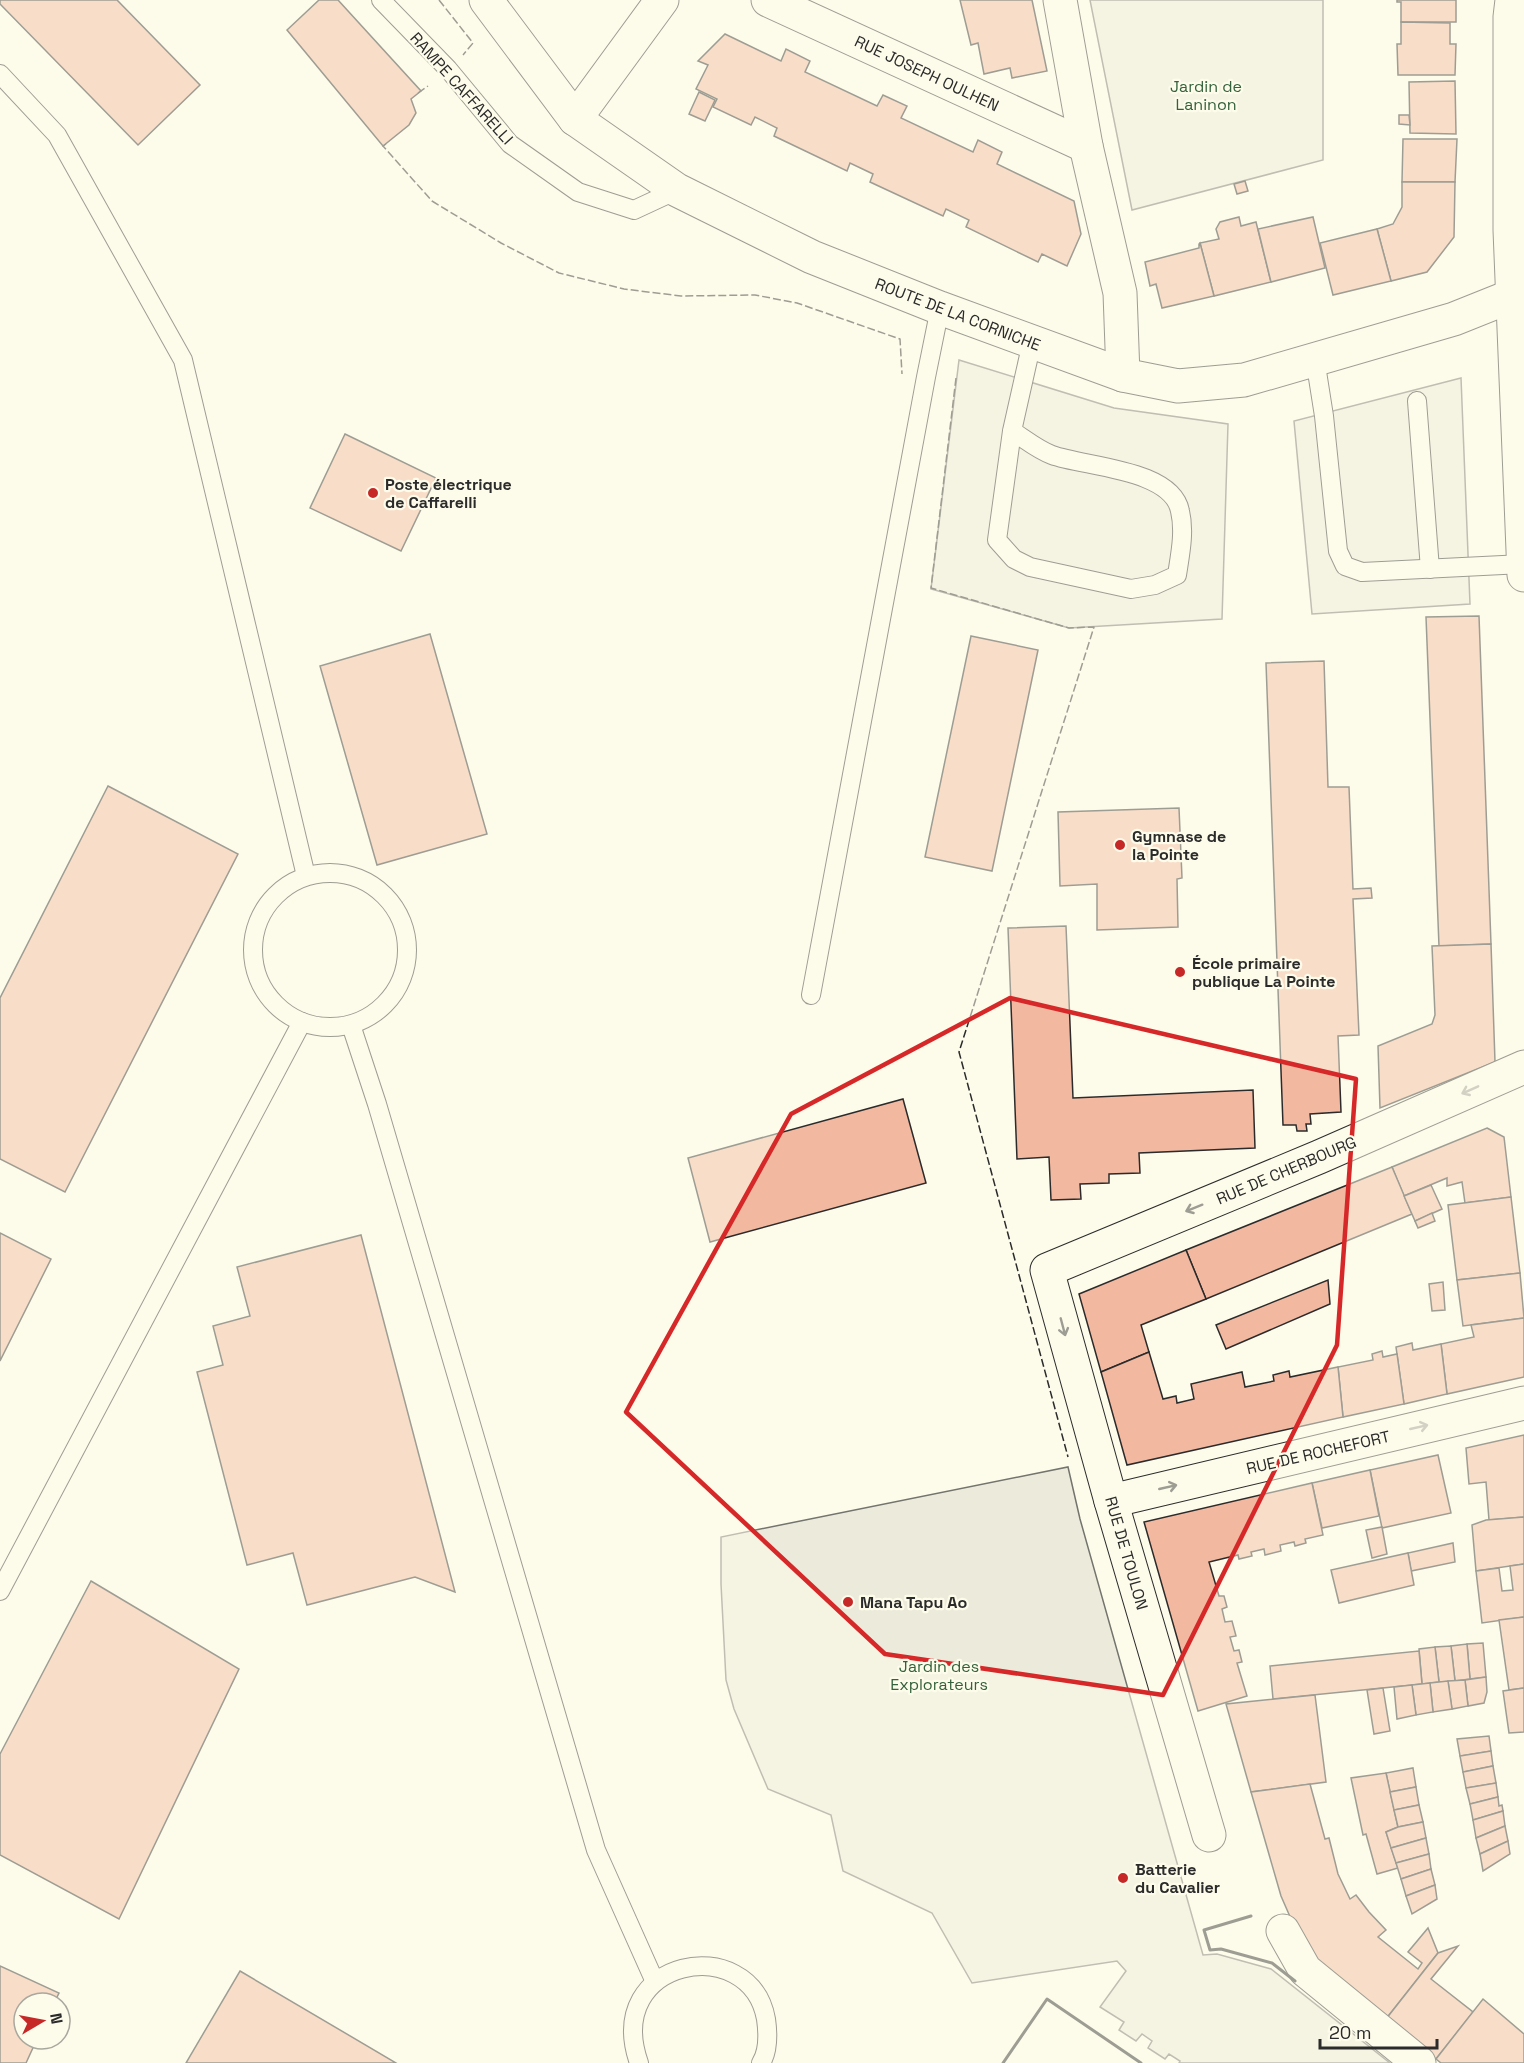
<svg xmlns="http://www.w3.org/2000/svg" width="1524" height="2063" font-family="'Space Grotesk',sans-serif">
<rect width="100%" height="100%" fill="#fdfbea"/>
<g fill="#ecebdb" stroke="#74746e" stroke-width="1.5">
<path d="M 1090,0 L 1323,0 L 1323,160 L 1132,210 Z"/>
<path d="M 1068,1467 L 1080,1519 L 1203,1955 L 1217,1954 L 1271,1969 L 1390,2063 L 1179,2063 L 1180,2061 L 1169,2054 L 1165,2059 L 1148,2048 L 1152,2041 L 1142,2034 L 1136,2041 L 1119,2030 L 1124,2022 L 1100,2007 L 1126,1971 L 1117,1961 L 972,1983 L 932,1913 L 843,1871 L 831,1815 L 768,1789 L 734,1709 L 726,1680 L 721,1584 L 721,1537 Z"/>
</g>
<g fill="#eceadb" stroke="#74746e" stroke-width="1.5">
<path d="M 959,360 L 1114,408 L 1228,424 L 1222,619 L 1069,628 L 931,589 Z"/>
<path d="M 1461,378 L 1470,604 L 1312,614 L 1294,421 Z"/>
</g>
<g fill="#f2b8a0" stroke="#2b2b2b" stroke-width="1.5">
<path d="M 0,0 L 117,0 L 200,85 L 138,145 L 0,4 Z"/>
<path d="M 319,0 L 338,0 L 421,91 L 411,99 L 416,113 L 409,125 L 383,146 L 287,30 Z"/>
<path d="M 960,0 L 1032,0 L 1047,71 L 1012,78 L 1010,68 L 984,74 L 978,43 L 971,45 Z"/>
<path d="M 1397,0 L 1456,0 L 1456,22 L 1401,22 L 1401,2 L 1397,2 Z"/>
<path d="M 1401,22 L 1450,23 L 1450,44 L 1456,44 L 1455,75 L 1398,75 L 1397,44 L 1401,44 Z"/>
<path d="M 725,34 L 781,61 L 786,49 L 810,61 L 805,72 L 877,106 L 883,95 L 907,106 L 901,118 L 973,152 L 978,140 L 1002,152 L 997,164 L 1074,201 L 1081,234 L 1067,266 L 1042,254 L 1038,262 L 966,227 L 969,220 L 946,209 L 943,216 L 870,182 L 873,174 L 850,163 L 847,171 L 774,136 L 777,128 L 755,117 L 751,125 L 713,107 L 717,99 L 696,89 L 708,65 L 698,61 Z"/>
<path d="M 1455,81 L 1456,134 L 1410,133 L 1409,82 Z"/>
<path d="M 699,92 L 715,100 L 705,121 L 689,114 Z"/>
<path d="M 1399,115 L 1409,115 L 1410,125 L 1399,124 Z"/>
<path d="M 1403,139 L 1457,139 L 1455,182 L 1402,182 Z"/>
<path d="M 1245,181 L 1248,191 L 1237,194 L 1234,184 Z"/>
<path d="M 1402,182 L 1455,182 L 1454,237 L 1427,272 L 1391,281 L 1377,229 L 1393,224 L 1402,207 Z"/>
<path d="M 1239,217 L 1241,226 L 1256,222 L 1271,282 L 1214,296 L 1200,243 L 1219,239 L 1216,229 L 1220,222 Z"/>
<path d="M 1313,217 L 1325,268 L 1271,282 L 1258,229 Z"/>
<path d="M 1377,229 L 1391,281 L 1333,295 L 1320,243 Z"/>
<path d="M 1200,243 L 1214,296 L 1162,308 L 1156,284 L 1150,286 L 1145,262 L 1199,248 L 1199,244 Z"/>
<path d="M 345,434 L 436,478 L 401,551 L 310,508 Z"/>
<path d="M 1479,616 L 1491,944 L 1439,946 L 1426,617 Z"/>
<path d="M 430,634 L 487,834 L 377,865 L 320,666 Z"/>
<path d="M 971,636 L 1038,650 L 992,871 L 925,857 Z"/>
<path d="M 1324,661 L 1328,787 L 1349,787 L 1353,889 L 1371,888 L 1372,898 L 1353,899 L 1359,1035 L 1338,1036 L 1341,1112 L 1310,1114 L 1311,1124 L 1306,1124 L 1307,1131 L 1297,1131 L 1296,1125 L 1283,1125 L 1266,663 Z"/>
<path d="M 108,786 L 238,854 L 65,1192 L 0,1159 L 0,998 Z"/>
<path d="M 1179,808 L 1182,878 L 1177,879 L 1178,927 L 1097,930 L 1097,884 L 1060,886 L 1058,812 Z"/>
<path d="M 1066,926 L 1073,1098 L 1253,1090 L 1255,1148 L 1139,1153 L 1140,1173 L 1109,1174 L 1109,1183 L 1080,1184 L 1081,1199 L 1051,1200 L 1049,1157 L 1017,1159 L 1008,928 Z"/>
<path d="M 1491,944 L 1495,1062 L 1380,1108 L 1378,1046 L 1432,1024 L 1435,1015 L 1432,946 Z"/>
<path d="M 903,1099 L 926,1183 L 710,1242 L 688,1158 Z"/>
<path d="M 1487,1128 L 1504,1137 L 1511,1197 L 1465,1203 L 1462,1182 L 1447,1186 L 1447,1178 L 1404,1196 L 1392,1167 Z"/>
<path d="M 1392,1167 L 1412,1214 L 1206,1299 L 1186,1250 Z"/>
<path d="M 1431,1185 L 1442,1209 L 1415,1221 L 1404,1196 Z"/>
<path d="M 1511,1197 L 1520,1273 L 1457,1280 L 1448,1205 Z"/>
<path d="M 1432,1213 L 1435,1221 L 1418,1228 L 1415,1221 Z"/>
<path d="M 0,1233 L 51,1259 L 0,1361 Z"/>
<path d="M 361,1235 L 455,1592 L 415,1577 L 307,1605 L 293,1553 L 247,1565 L 197,1372 L 223,1365 L 213,1326 L 250,1316 L 237,1267 Z"/>
<path d="M 1186,1250 L 1206,1299 L 1141,1325 L 1149,1352 L 1101,1372 L 1079,1294 Z"/>
<path d="M 1520,1273 L 1524,1318 L 1463,1326 L 1457,1280 Z"/>
<path d="M 1328,1280 L 1330,1304 L 1226,1349 L 1216,1325 Z"/>
<path d="M 1443,1282 L 1445,1310 L 1432,1311 L 1429,1284 Z"/>
<path d="M 1524,1318 L 1524,1377 L 1447,1394 L 1441,1344 L 1474,1337 L 1471,1325 Z"/>
<path d="M 1412,1343 L 1413,1350 L 1441,1344 L 1447,1394 L 1404,1404 L 1396,1347 Z"/>
<path d="M 1382,1351 L 1383,1357 L 1397,1354 L 1404,1404 L 1343,1417 L 1338,1367 L 1373,1360 L 1372,1354 Z"/>
<path d="M 1149,1352 L 1163,1399 L 1176,1396 L 1177,1403 L 1194,1399 L 1191,1384 L 1242,1372 L 1245,1387 L 1274,1381 L 1273,1375 L 1289,1371 L 1290,1377 L 1338,1367 L 1343,1417 L 1127,1465 L 1101,1372 Z"/>
<path d="M 1524,1435 L 1524,1517 L 1489,1520 L 1486,1482 L 1469,1484 L 1466,1448 Z"/>
<path d="M 1438,1455 L 1451,1513 L 1382,1528 L 1370,1470 Z"/>
<path d="M 1370,1470 L 1379,1516 L 1322,1528 L 1312,1483 Z"/>
<path d="M 1312,1483 L 1323,1535 L 1305,1539 L 1306,1543 L 1295,1546 L 1294,1542 L 1280,1545 L 1281,1551 L 1265,1555 L 1264,1549 L 1251,1552 L 1252,1556 L 1239,1559 L 1238,1555 L 1209,1562 L 1219,1596 L 1224,1596 L 1227,1607 L 1222,1609 L 1225,1622 L 1232,1621 L 1236,1636 L 1230,1637 L 1234,1651 L 1239,1650 L 1242,1662 L 1237,1663 L 1247,1696 L 1198,1711 L 1144,1522 Z"/>
<path d="M 1524,1517 L 1524,1564 L 1476,1571 L 1472,1525 L 1486,1520 Z"/>
<path d="M 1382,1527 L 1387,1554 L 1372,1558 L 1366,1530 Z"/>
<path d="M 1453,1543 L 1455,1562 L 1411,1571 L 1408,1553 Z"/>
<path d="M 1408,1553 L 1414,1585 L 1339,1603 L 1331,1570 Z"/>
<path d="M 1524,1564 L 1524,1617 L 1482,1623 L 1476,1571 L 1499,1568 L 1502,1591 L 1513,1590 L 1510,1566 Z"/>
<path d="M 91,1581 L 239,1669 L 119,1919 L 0,1855 L 0,1754 Z"/>
<path d="M 1524,1617 L 1524,1688 L 1509,1690 L 1499,1620 Z"/>
<path d="M 1483,1643 L 1486,1677 L 1470,1679 L 1467,1644 Z"/>
<path d="M 1467,1644 L 1470,1679 L 1455,1681 L 1451,1646 Z"/>
<path d="M 1451,1646 L 1455,1681 L 1439,1682 L 1435,1647 Z"/>
<path d="M 1435,1647 L 1439,1682 L 1422,1684 L 1419,1649 Z"/>
<path d="M 1419,1651 L 1422,1684 L 1273,1699 L 1270,1666 Z"/>
<path d="M 1486,1677 L 1487,1692 L 1484,1703 L 1468,1706 L 1465,1680 Z"/>
<path d="M 1465,1680 L 1468,1706 L 1452,1709 L 1448,1681 Z"/>
<path d="M 1448,1681 L 1452,1709 L 1433,1712 L 1430,1683 Z"/>
<path d="M 1430,1683 L 1433,1712 L 1416,1715 L 1412,1685 Z"/>
<path d="M 1412,1685 L 1416,1715 L 1397,1719 L 1394,1687 Z"/>
<path d="M 1383,1688 L 1390,1731 L 1374,1734 L 1367,1690 Z"/>
<path d="M 1524,1688 L 1524,1732 L 1509,1733 L 1503,1691 Z"/>
<path d="M 1315,1695 L 1326,1782 L 1251,1792 L 1226,1704 Z"/>
<path d="M 1489,1736 L 1491,1751 L 1460,1756 L 1457,1739 Z"/>
<path d="M 1491,1751 L 1493,1766 L 1463,1772 L 1460,1756 Z"/>
<path d="M 1493,1766 L 1496,1783 L 1466,1788 L 1463,1772 Z"/>
<path d="M 1413,1768 L 1416,1787 L 1390,1792 L 1386,1773 Z"/>
<path d="M 1386,1773 L 1398,1827 L 1386,1832 L 1398,1868 L 1377,1874 L 1366,1834 L 1363,1835 L 1351,1778 Z"/>
<path d="M 1496,1783 L 1498,1797 L 1470,1804 L 1466,1788 Z"/>
<path d="M 1310,1784 L 1325,1839 L 1329,1838 L 1338,1874 L 1350,1899 L 1356,1895 L 1369,1912 L 1386,1930 L 1378,1937 L 1418,1969 L 1422,1963 L 1408,1952 L 1428,1928 L 1438,1953 L 1386,2019 L 1316,1958 L 1291,1919 L 1281,1896 L 1251,1792 Z"/>
<path d="M 1416,1787 L 1419,1805 L 1394,1810 L 1390,1792 Z"/>
<path d="M 1498,1797 L 1499,1806 L 1502,1805 L 1503,1811 L 1473,1820 L 1470,1804 Z"/>
<path d="M 1419,1805 L 1423,1822 L 1398,1827 L 1394,1810 Z"/>
<path d="M 1503,1811 L 1505,1826 L 1476,1838 L 1473,1820 Z"/>
<path d="M 1423,1822 L 1426,1838 L 1391,1848 L 1386,1832 L 1398,1827 Z"/>
<path d="M 1505,1826 L 1508,1841 L 1480,1854 L 1476,1838 Z"/>
<path d="M 1426,1838 L 1429,1854 L 1396,1863 L 1391,1848 Z"/>
<path d="M 1508,1841 L 1510,1854 L 1483,1871 L 1480,1854 Z"/>
<path d="M 1429,1854 L 1431,1869 L 1401,1879 L 1396,1863 Z"/>
<path d="M 1431,1869 L 1435,1885 L 1406,1896 L 1401,1879 Z"/>
<path d="M 1435,1885 L 1437,1899 L 1412,1914 L 1406,1896 Z"/>
<path d="M 1458,1946 L 1431,1979 L 1473,2012 L 1436,2059 L 1386,2019 L 1438,1953 Z"/>
<path d="M 0,1966 L 59,1993 L 54,2003 L 24,2003 L 24,2039 L 37,2039 L 26,2063 L 0,2063 Z"/>
<path d="M 240,1971 L 396,2063 L 186,2063 Z"/>
<path d="M 1483,1999 L 1524,2034 L 1524,2063 L 1441,2063 L 1436,2059 Z"/>
</g>
<g fill="none" stroke-linecap="round" stroke-linejoin="round">
<g stroke="#2b2b2b" stroke-width="20">
<g id="service">
<path d="M 381,0 L 448,69 L 510,144 L 578,192 L 634,210 L 677,190"/>
<path d="M 0,74 L 57,135 L 183,360 L 306,876"/>
<path d="M 1315,359 L 1324,416 L 1338,551 L 1345,566 L 1362,572 L 1523,564"/>
<path d="M 1417,401 L 1430,569"/>
<path d="M 1012,431 C 1025,439 1038,450 1052,455 C 1085,467 1172,469 1180,511 C 1185,532 1180,555 1177,575 L 1155,585 L 1131,589 L 1030,567 L 1014,559 L 997,540 L 1012,431 L 1032,342"/>
<circle cx="330" cy="950" r="77"/>
<path d="M 811,995 L 926,377 L 940,308"/>
<path d="M 351,1025 L 377,1104 L 596,1850 L 655,1982"/>
<path d="M 0,1591 L 302,1022"/>
<path d="M 639,2063 C 602,1958 750,1931 766,2019 C 768,2033 769,2050 761,2063"/>
</g>
</g>
<g stroke="#2b2b2b" stroke-width="35">
<g id="minor">
<path d="M 768,0 L 1086,146"/>
<path d="M 1060,0 L 1086,146 L 1120,293 L 1123,375"/>
<path d="M 575,119 L 662,0"/>
<path d="M 1111,1501 L 1524,1403"/>
<path d="M 1209,1835 L 1111,1501 L 1047,1270 L 1319,1157 L 1524,1067"/>
<path d="M 1283,1931 L 1305,1970 L 1419,2063"/>
</g>
</g>
<g stroke="#2b2b2b" stroke-width="35">
<g id="tertiary">
<path d="M 486,0 L 575,119 L 677,190 L 812,257 L 940,308 L 1123,375 L 1178,386 L 1244,380 L 1454,319 L 1524,291"/>
<path d="M 1512,0 L 1510,17 L 1510,230 L 1524,575"/>
</g>
</g>
<use href="#service" stroke="#fdfbea" stroke-width="18"/>
<use href="#minor" stroke="#fdfbea" stroke-width="33"/>
<use href="#tertiary" stroke="#fdfbea" stroke-width="33"/>
<g stroke="#2b2b2b" stroke-width="1.5" stroke-dasharray="8 3" stroke-linecap="butt">
<path d="M 439,0 L 473,43 L 463,55"/>
<path d="M 418,93 L 428,86"/>
<path d="M 386,144 L 383,146 L 432,201 L 501,243 L 559,273 L 624,289 L 681,296 L 755,295 L 797,303 L 900,339 L 902,374"/>
<path d="M 956,378 L 931,588 L 1069,628 L 1094,627 L 959,1052 L 1068,1457"/>
</g>
<g stroke="#2b2b2b" stroke-width="3">
<path d="M 1251,1916 L 1204,1930 L 1210,1950 L 1221,1949 L 1272,1963 L 1295,1981"/>
<path d="M 1003,2063 L 1047,1999 L 1141,2063"/>
</g>
</g>
<defs><path id="oneway-shaft" d="M-6 0H5M1.5-3L5.5 0L1.5 3" fill="none" stroke-width="1.6" stroke-linecap="round" stroke-linejoin="round" transform="scale(1.5)"/></defs>
<g stroke="#9e9d94">
<use href="#oneway-shaft" transform="translate(1470 1090) rotate(156)"/>
<use href="#oneway-shaft" transform="translate(1194 1208) rotate(158)"/>
<use href="#oneway-shaft" transform="translate(1063 1327) rotate(75)"/>
<use href="#oneway-shaft" transform="translate(1419 1427) rotate(-13)"/>
<use href="#oneway-shaft" transform="translate(1168 1487) rotate(-13)"/>
</g>
<path d="M0 0H1524V2063H0ZM 1010,998 L 1356,1079 L 1337,1345 L 1163,1695 L 885,1654 L 626,1412 L 791,1114 Z" fill="#fdfbea" fill-opacity=".55" fill-rule="evenodd"/>
<path fill="none" stroke="#d62828" stroke-width="4.5" stroke-linejoin="round" d="M 1010,998 L 1356,1079 L 1337,1345 L 1163,1695 L 885,1654 L 626,1412 L 791,1114 Z"/>
<g fill="#c62828" stroke="#fdfbea" stroke-width="2">
<circle cx="373" cy="493" r="6"/>
<circle cx="1120" cy="845" r="6"/>
<circle cx="1180" cy="972" r="6"/>
<circle cx="848" cy="1602" r="6"/>
<circle cx="1123" cy="1878" r="6"/>
</g>
<g text-anchor="middle" stroke-width="4.5" stroke-linejoin="round" paint-order="stroke">
<g font-size="16" fill="#2b2b2b" stroke="#fdfbea">
<text transform="translate(927 73) rotate(25)" y="6">RUE JOSEPH OULHEN</text>
<text transform="translate(462 88) rotate(48)" y="6">RAMPE CAFFARELLI</text>
<text transform="translate(958 314) rotate(21)" y="6">ROUTE DE LA CORNICHE</text>
<text transform="translate(1286 1170) rotate(-23)" y="6">RUE DE CHERBOURG</text>
<text transform="translate(1318 1452) rotate(-13)" y="6">RUE DE ROCHEFORT</text>
<text transform="translate(1127 1553) rotate(74)" y="6">RUE DE TOULON</text>
</g>
<g font-size="16" fill="#34623c" stroke="#fdfbea">
<text x="1206" y="92">Jardin de<tspan x="1206" dy="18">Laninon</tspan></text>
<text x="939" y="1672">Jardin des<tspan x="939" dy="18">Explorateurs</tspan></text>
</g>
<g font-size="16" font-weight="bold" fill="#2b2b2b" stroke="#fdfbea" text-anchor="start">
<text x="385" y="490">Poste électrique<tspan x="385" dy="18">de Caffarelli</tspan></text>
<text x="1132" y="842">Gymnase de<tspan x="1132" dy="18">la Pointe</tspan></text>
<text x="1192" y="969">École primaire<tspan x="1192" dy="18">publique La Pointe</tspan></text>
<text x="860" y="1608">Mana Tapu Ao</text>
<text x="1135" y="1875">Batterie<tspan x="1135" dy="18">du Cavalier</tspan></text>
</g>
</g>
<g transform="translate(42 2021) rotate(80)"><circle r="28" fill="#fdfbea" stroke="#a9a89e" stroke-width="1.5"/>
<path d="M0-4.5L10 22L0 15L-10 22Z" fill="#c62828"/>
<text y="-9" font-size="16" font-weight="bold" text-anchor="middle" fill="#2b2b2b">N</text>
</g>
<path d="M1320 2039v9h117v-9" fill="none" stroke="#2b2b2b" stroke-width="3"/>
<text x="1329" y="2039" font-size="18" fill="#2b2b2b" stroke="#fdfbea" stroke-width="4.5" paint-order="stroke">20 m</text>
</svg>
